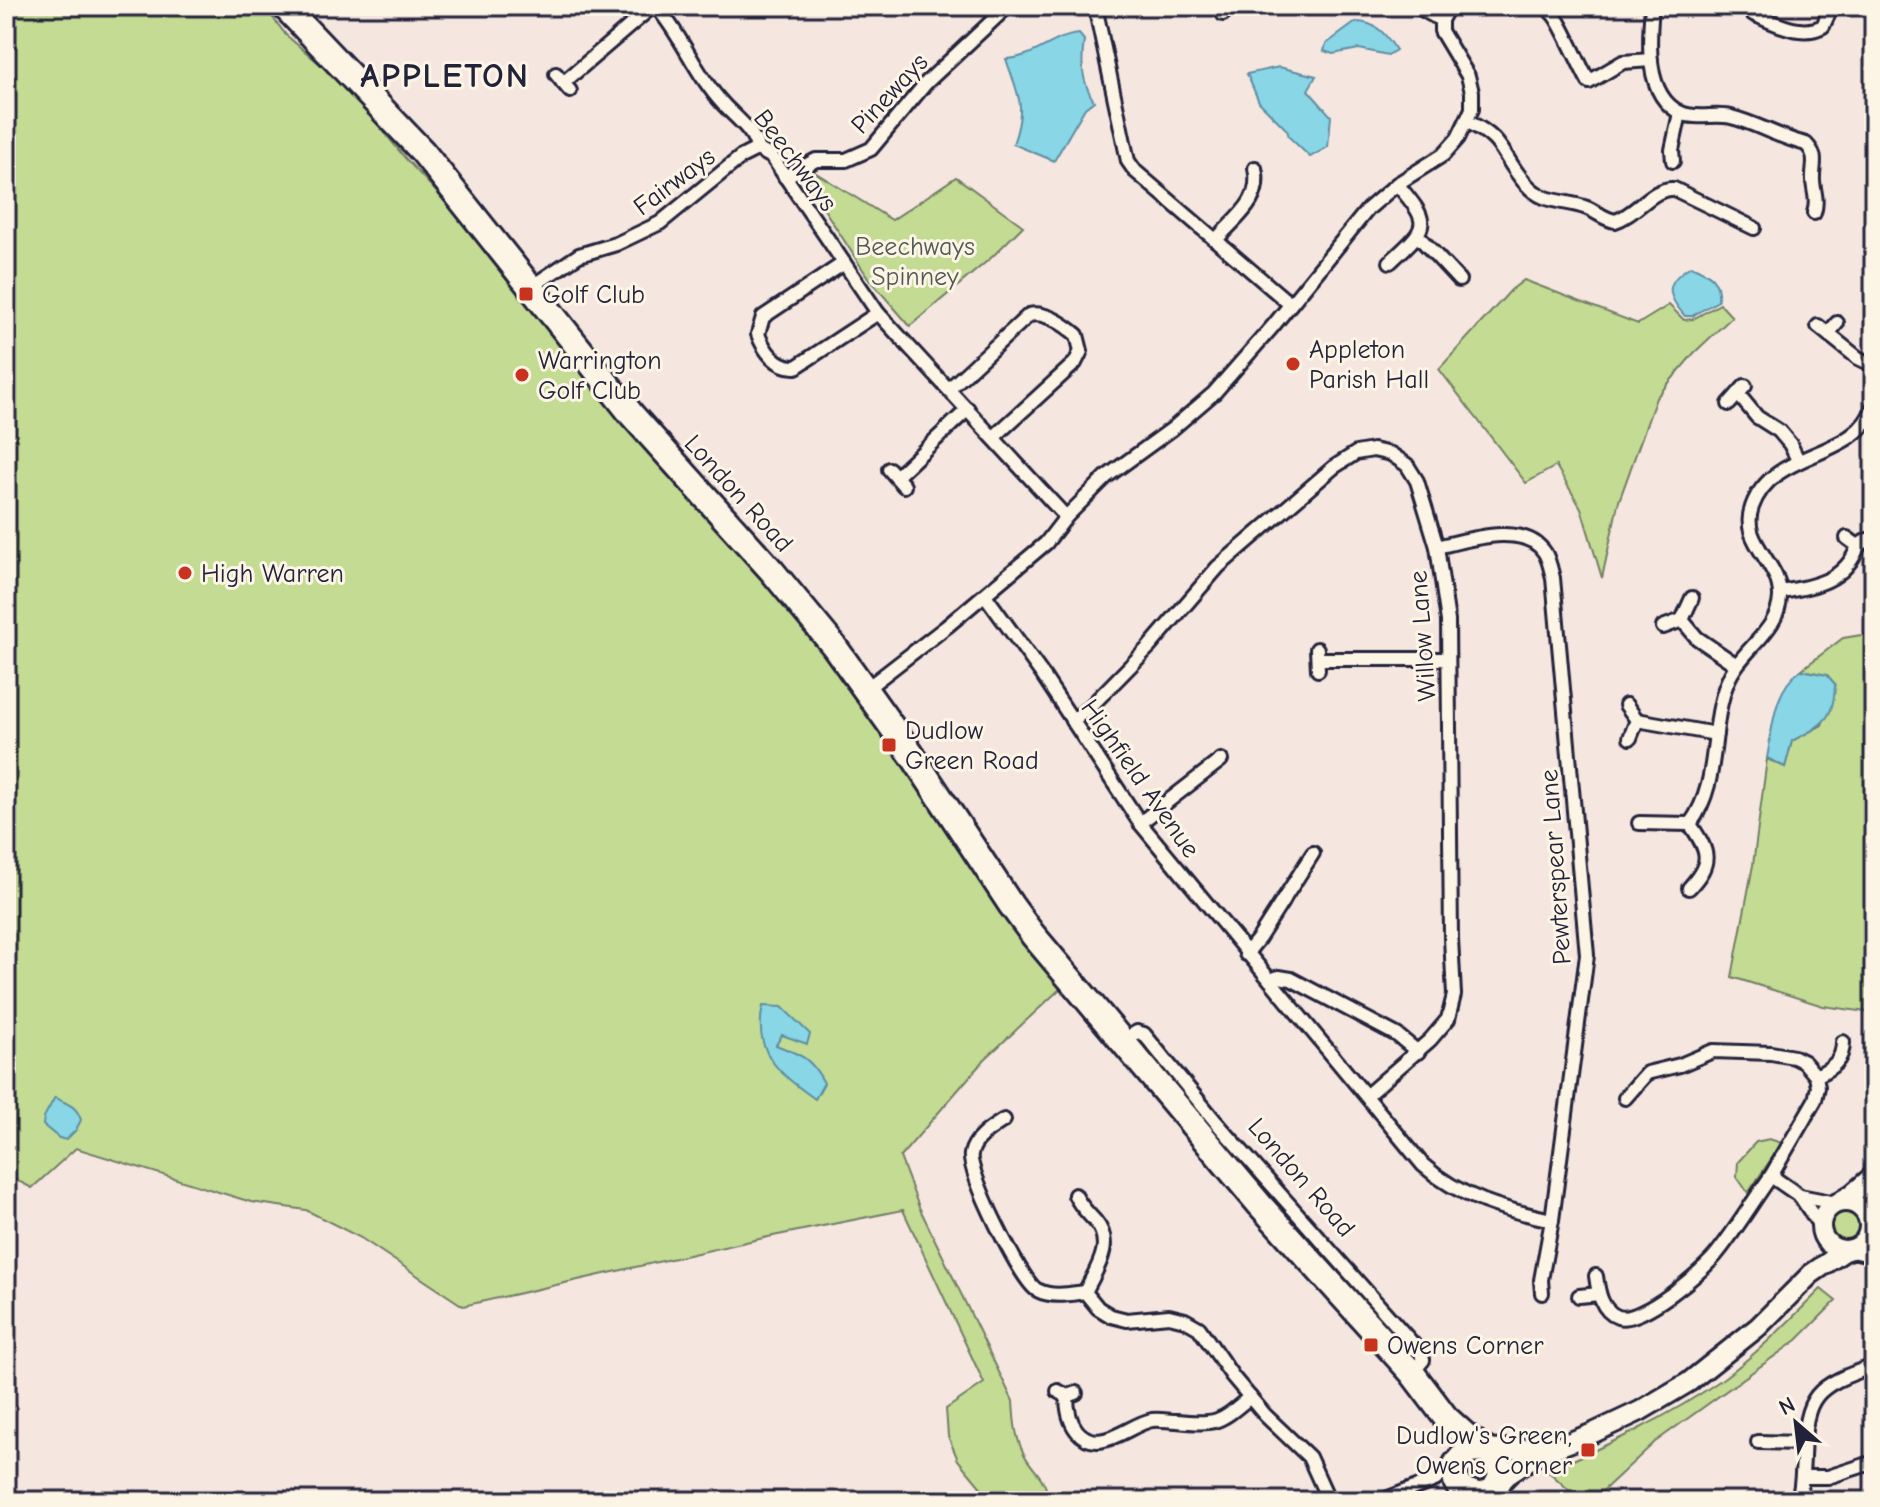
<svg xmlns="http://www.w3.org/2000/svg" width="1880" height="1507" font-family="'Comic Neue',sans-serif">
<rect width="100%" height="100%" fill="#f6e6e0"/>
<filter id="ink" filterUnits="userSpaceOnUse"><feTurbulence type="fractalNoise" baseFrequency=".0125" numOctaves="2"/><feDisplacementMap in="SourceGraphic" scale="16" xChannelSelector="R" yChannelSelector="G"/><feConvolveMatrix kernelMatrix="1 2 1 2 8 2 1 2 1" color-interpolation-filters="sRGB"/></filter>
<g filter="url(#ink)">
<g fill="#c3db92" stroke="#727e66" stroke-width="2">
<path d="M 6,6 L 264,6 L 286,35 L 349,89 L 406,159 L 556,321 L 787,590 L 997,884 L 1061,988 L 984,1060 L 900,1157 L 919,1207 L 1013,1401 C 1014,1419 1015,1437 1024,1454 C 1032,1470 1042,1473 1048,1494 L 1035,1496 L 1024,1492 L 1013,1501 L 992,1501 L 958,1460 L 948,1436 L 946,1409 L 984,1383 L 903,1210 L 768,1237 L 463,1306 L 361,1238 L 306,1210 L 251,1202 L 76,1148 L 32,1188 L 6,1175 Z"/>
<path d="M 813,171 L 892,220 L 956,177 L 1023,226 L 992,257 L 910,326 L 869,279 L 809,186 L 809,174 Z"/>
<path d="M 1524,280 L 1638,324 L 1669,305 L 1684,320 L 1693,319 L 1720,304 L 1732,317 L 1694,353 L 1656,398 L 1618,504 L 1602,578 L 1581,508 L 1556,466 L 1526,483 L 1439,369 L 1511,290 Z"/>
<path d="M 1874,633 L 1874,1013 L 1823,1006 L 1732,977 L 1753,865 L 1767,759 L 1785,767 L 1792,741 L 1822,725 L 1835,684 L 1827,675 L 1801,670 L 1843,638 Z"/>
<path d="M 1769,1139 L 1782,1143 L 1748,1193 L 1737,1177 L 1738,1162 L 1756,1142 Z"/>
<circle cx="1845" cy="1227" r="15"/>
<path d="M 1821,1289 L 1836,1301 L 1797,1340 L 1655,1442 L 1592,1501 L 1581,1501 L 1548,1471 C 1608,1445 1667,1418 1721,1380 C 1758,1353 1789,1321 1821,1289 Z"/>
</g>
<g fill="#88d6e6" stroke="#5f8ea2" stroke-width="2">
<path d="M 1356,22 C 1376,22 1386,34 1396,50 L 1388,55 L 1359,49 L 1333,54 L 1324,51 L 1326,44 Z"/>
<path d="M 1079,34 L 1084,40 C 1081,62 1081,81 1094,101 L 1085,108 L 1054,161 L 1013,144 C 1027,105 1018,95 1006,59 C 1038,57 1052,36 1079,34 Z"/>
<path d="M 1279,67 L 1316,76 L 1308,90 L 1331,116 L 1328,147 L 1310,157 L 1289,137 L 1287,130 L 1259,102 L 1247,74 Z"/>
<path d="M 1691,266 C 1710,274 1720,279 1718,301 L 1692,316 L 1685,316 C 1666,295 1664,282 1691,266 Z"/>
<path d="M 1801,670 L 1827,675 L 1835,684 C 1834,721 1822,725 1792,741 L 1785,767 L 1767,758 C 1773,727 1773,690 1801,670 Z"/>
<path d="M 763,1006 L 782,1007 L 810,1034 L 807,1044 L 782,1035 L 776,1045 C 803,1056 810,1057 824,1083 L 815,1099 C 780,1074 752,1053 763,1006 Z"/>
<path d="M 55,1097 C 67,1105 76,1104 81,1120 L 76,1130 L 66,1140 L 59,1138 L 43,1125 L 44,1117 Z"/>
</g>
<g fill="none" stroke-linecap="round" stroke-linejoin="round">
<g stroke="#22223b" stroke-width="18">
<g id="street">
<path d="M 656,6 C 683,37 695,74 724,105 C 736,118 755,131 757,149 L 772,157 L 878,313 L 1066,517"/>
<path d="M 1095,6 L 1128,161 L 1135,171 L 1290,304"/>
<path d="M 1222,6 L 1223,14"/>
<path d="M 1416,6 L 1441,20"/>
<path d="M 1652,6 C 1649,39 1644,96 1681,113 C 1696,120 1715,113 1731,117 C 1756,123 1780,138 1806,144 C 1819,157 1812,165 1813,181 C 1814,193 1818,200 1814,213"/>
<path d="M 1552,13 C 1560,19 1581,69 1589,82 L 1623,62 L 1651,60"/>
<path d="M 1753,14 C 1775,23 1801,38 1823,26 L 1832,6"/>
<path d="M 556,74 L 570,91"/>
<path d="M 563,83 L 653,6"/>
<path d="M 1468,122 C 1506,140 1501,156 1525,183 C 1544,205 1563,199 1587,208 C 1597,212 1604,219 1615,221 C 1636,215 1652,187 1674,189 L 1754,228"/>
<path d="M 1673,161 L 1672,150 L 1680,113"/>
<path d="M 785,177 L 816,160 L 846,160 L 871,149 L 926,83 L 1008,6"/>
<path d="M 1418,236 L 1459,280"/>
<path d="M 1216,240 C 1236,217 1263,201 1255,168"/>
<path d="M 1390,262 C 1429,226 1432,225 1397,184"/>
<path d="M 844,263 L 763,317 L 758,334 C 764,351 777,368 796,367 L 878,313"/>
<path d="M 531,287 L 579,255 L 616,244 L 660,223 L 741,157 L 757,149"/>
<path d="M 1818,326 L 1828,334 L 1837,323"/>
<path d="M 1828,334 L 1858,358 L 1874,366"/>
<path d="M 949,389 L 1029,315 C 1045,311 1065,325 1077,335 L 1081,351 L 1075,363 L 994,437"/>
<path d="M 1738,394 L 1757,417 L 1779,431 L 1790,444 L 1798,460"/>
<path d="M 1729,404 L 1745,386"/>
<path d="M 889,469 L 904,486"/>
<path d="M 896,477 L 968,409"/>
<path d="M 1847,538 L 1858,546 L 1867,540"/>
<path d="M 1437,547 C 1467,540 1525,521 1545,553 C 1549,560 1551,570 1553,578 L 1587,955 L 1552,1220 L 1541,1280 L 1542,1293"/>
<path d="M 1781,592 C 1813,587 1846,581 1858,546"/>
<path d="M 985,595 L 1042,674 L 1140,823 L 1423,1165 C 1460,1198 1505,1210 1552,1220"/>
<path d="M 1682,620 L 1697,638 L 1735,664"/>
<path d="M 1663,627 L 1682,620 L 1692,598"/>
<path d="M 1317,649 L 1318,670"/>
<path d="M 1318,659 L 1448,659"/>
<path d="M 866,689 L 946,627 L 1046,543 L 1066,517 L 1106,477 L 1172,429 L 1214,393 L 1273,326 L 1368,209 L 1397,184 L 1443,155 L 1458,138 L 1472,109 L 1472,92 L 1468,76 L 1441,31 L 1441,20 L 1449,6"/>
<path d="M 1626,705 L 1637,720 L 1630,738"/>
<path d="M 1637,720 L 1716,734"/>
<path d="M 1072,721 L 1091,706 L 1149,647 L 1218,567 L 1334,467 L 1356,453 L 1373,450 L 1391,454 L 1407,465 L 1417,481 L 1437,547 L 1448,621 L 1451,938 L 1454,995 L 1448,1019 L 1430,1040 L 1367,1095"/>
<path d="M 1140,823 L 1221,760"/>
<path d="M 1639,823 L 1690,824"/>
<path d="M 1689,888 C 1713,862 1709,852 1690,824 C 1721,782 1709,729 1727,683 C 1740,649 1779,632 1780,597 C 1781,562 1739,543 1752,507 C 1773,447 1857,461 1874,405"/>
<path d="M 1246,954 L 1259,938 L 1313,853"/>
<path d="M 1270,980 L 1279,977 L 1291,979 L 1397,1035 L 1418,1052"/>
<path d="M 1123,1040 L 1137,1032 L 1144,1034 L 1216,1122 L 1421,1353 L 1423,1360 L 1412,1373"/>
<path d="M 1816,1076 C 1832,1068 1843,1061 1843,1042"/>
<path d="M 1625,1098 L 1647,1073 L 1680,1065 L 1713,1051 L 1771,1053 L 1794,1057 L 1804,1062 L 1816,1076 L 1818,1087 L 1815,1100 L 1771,1176 L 1800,1196 L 1836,1203"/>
<path d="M 1004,1120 C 992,1128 974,1138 971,1154 C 967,1171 1021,1281 1037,1290 C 1052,1298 1070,1294 1085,1292 L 1098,1308 L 1111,1316 L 1127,1320 L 1169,1316 L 1185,1320 L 1199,1328 L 1233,1377 L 1265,1415 L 1309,1457 L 1329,1501"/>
<path d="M 1075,1195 C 1080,1206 1087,1212 1095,1221 C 1115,1244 1097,1268 1085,1292"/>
<path d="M 1800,1196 L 1820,1226"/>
<path d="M 1869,1223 L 1874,1233"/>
<path d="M 1848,1250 L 1874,1256"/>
<path d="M 1596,1276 C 1598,1291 1601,1311 1618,1317 C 1640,1325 1705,1270 1718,1252 C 1737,1228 1753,1201 1771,1176"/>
<path d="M 1579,1296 L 1599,1294"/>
<path d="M 1058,1391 L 1067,1396 L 1076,1393"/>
<path d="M 1067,1396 C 1067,1409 1069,1421 1077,1431 C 1099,1457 1129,1424 1152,1420 C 1160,1419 1169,1421 1177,1421 C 1218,1425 1220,1422 1250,1397"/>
<path d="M 1758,1442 L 1803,1443"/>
<path d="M 1802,1477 L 1828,1477 L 1874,1462"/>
<path d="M 1381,1501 L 1435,1480 L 1456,1464"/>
<path d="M 1798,1501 C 1802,1487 1802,1473 1803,1458 C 1805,1394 1815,1386 1874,1366"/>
</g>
</g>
<g stroke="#22223b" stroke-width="24">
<g id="secondary">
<circle cx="1845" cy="1226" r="24"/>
<path d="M 1839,1202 L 1852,1194 L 1874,1175"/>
<path d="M 1488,1450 L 1544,1448"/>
<path d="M 1499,1484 L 1511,1472 L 1537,1455 L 1591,1434 L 1640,1411 L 1689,1382 L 1758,1327 L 1811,1274 L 1846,1250"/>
</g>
</g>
<g stroke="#22223b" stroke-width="30">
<g id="highway">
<path d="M 284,6 L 423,152 L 632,415 L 772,571 L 834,646 L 914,758 L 1011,905 L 1033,935 L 1260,1205 L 1412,1373 L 1446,1418 L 1466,1436 L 1497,1458 L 1501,1477 L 1494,1490 L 1480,1496 L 1462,1490"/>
<path d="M 1468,1501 L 1456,1482 L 1456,1464 L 1467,1451 L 1485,1450"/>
</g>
</g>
<use href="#street" stroke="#fcf5e5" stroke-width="12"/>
<use href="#secondary" stroke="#fcf5e5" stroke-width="18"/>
<use href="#highway" stroke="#fcf5e5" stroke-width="24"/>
</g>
</g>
<g fill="#c8321e" stroke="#fcf5e5" stroke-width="3">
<rect x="518" y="286" width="16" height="16" rx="4"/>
<circle cx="1293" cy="364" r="8"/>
<circle cx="522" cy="375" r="8"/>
<circle cx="185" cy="573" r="8"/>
<rect x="881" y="737" width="16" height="16" rx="4"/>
<rect x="1363" y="1337" width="16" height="16" rx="4"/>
<rect x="1580" y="1442" width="16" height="16" rx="4"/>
</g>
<g text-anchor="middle" stroke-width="6" stroke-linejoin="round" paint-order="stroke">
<g font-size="26" fill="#22223b" stroke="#fcf5e5">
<text transform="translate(889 93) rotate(-47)" y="9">Pineways</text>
<text transform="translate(796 160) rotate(53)" y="9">Beechways</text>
<text transform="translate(674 181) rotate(-37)" y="9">Fairways</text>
<text transform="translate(739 493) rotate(48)" y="9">London Road</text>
<text transform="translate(1422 636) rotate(-94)" y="9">Willow Lane</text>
<text transform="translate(1141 778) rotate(55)" y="9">Highfield Avenue</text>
<text transform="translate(1555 867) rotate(-94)" y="9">Pewterspear Lane</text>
<text transform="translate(1302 1177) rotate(49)" y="9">London Road</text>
</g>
<g font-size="26" fill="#525a55" stroke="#fcf5e5">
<text x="915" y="255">Beechways<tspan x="915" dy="30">Spinney</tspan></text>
</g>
<g font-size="26" fill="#22223b" stroke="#fcf5e5" text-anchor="start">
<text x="542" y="303">Golf Club</text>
<text x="1309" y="358">Appleton<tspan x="1309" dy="30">Parish Hall</tspan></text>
<text x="538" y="369">Warrington<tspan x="538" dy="30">Golf Club</tspan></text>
<text x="201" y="582">High Warren</text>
<text x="905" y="739">Dudlow<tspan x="905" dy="30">Green Road</tspan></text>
<text x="1387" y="1354">Owens Corner</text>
<text x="1572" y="1444" text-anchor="end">Dudlow's Green,<tspan x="1572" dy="30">Owens Corner</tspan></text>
</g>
<g font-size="34" font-weight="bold" letter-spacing="2" fill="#22223b" stroke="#fcf5e5">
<text x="445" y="87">APPLETON</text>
</g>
</g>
<rect width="1880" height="1507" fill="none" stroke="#fcf5e5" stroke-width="32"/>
<rect x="16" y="16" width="1848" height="1475" fill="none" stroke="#22223b" stroke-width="3" filter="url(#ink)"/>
<g transform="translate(1796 1423) rotate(332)" stroke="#fcf5e5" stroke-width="6" paint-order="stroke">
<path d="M0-6L14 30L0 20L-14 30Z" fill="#22223b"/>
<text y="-12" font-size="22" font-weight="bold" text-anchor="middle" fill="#22223b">N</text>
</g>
</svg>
